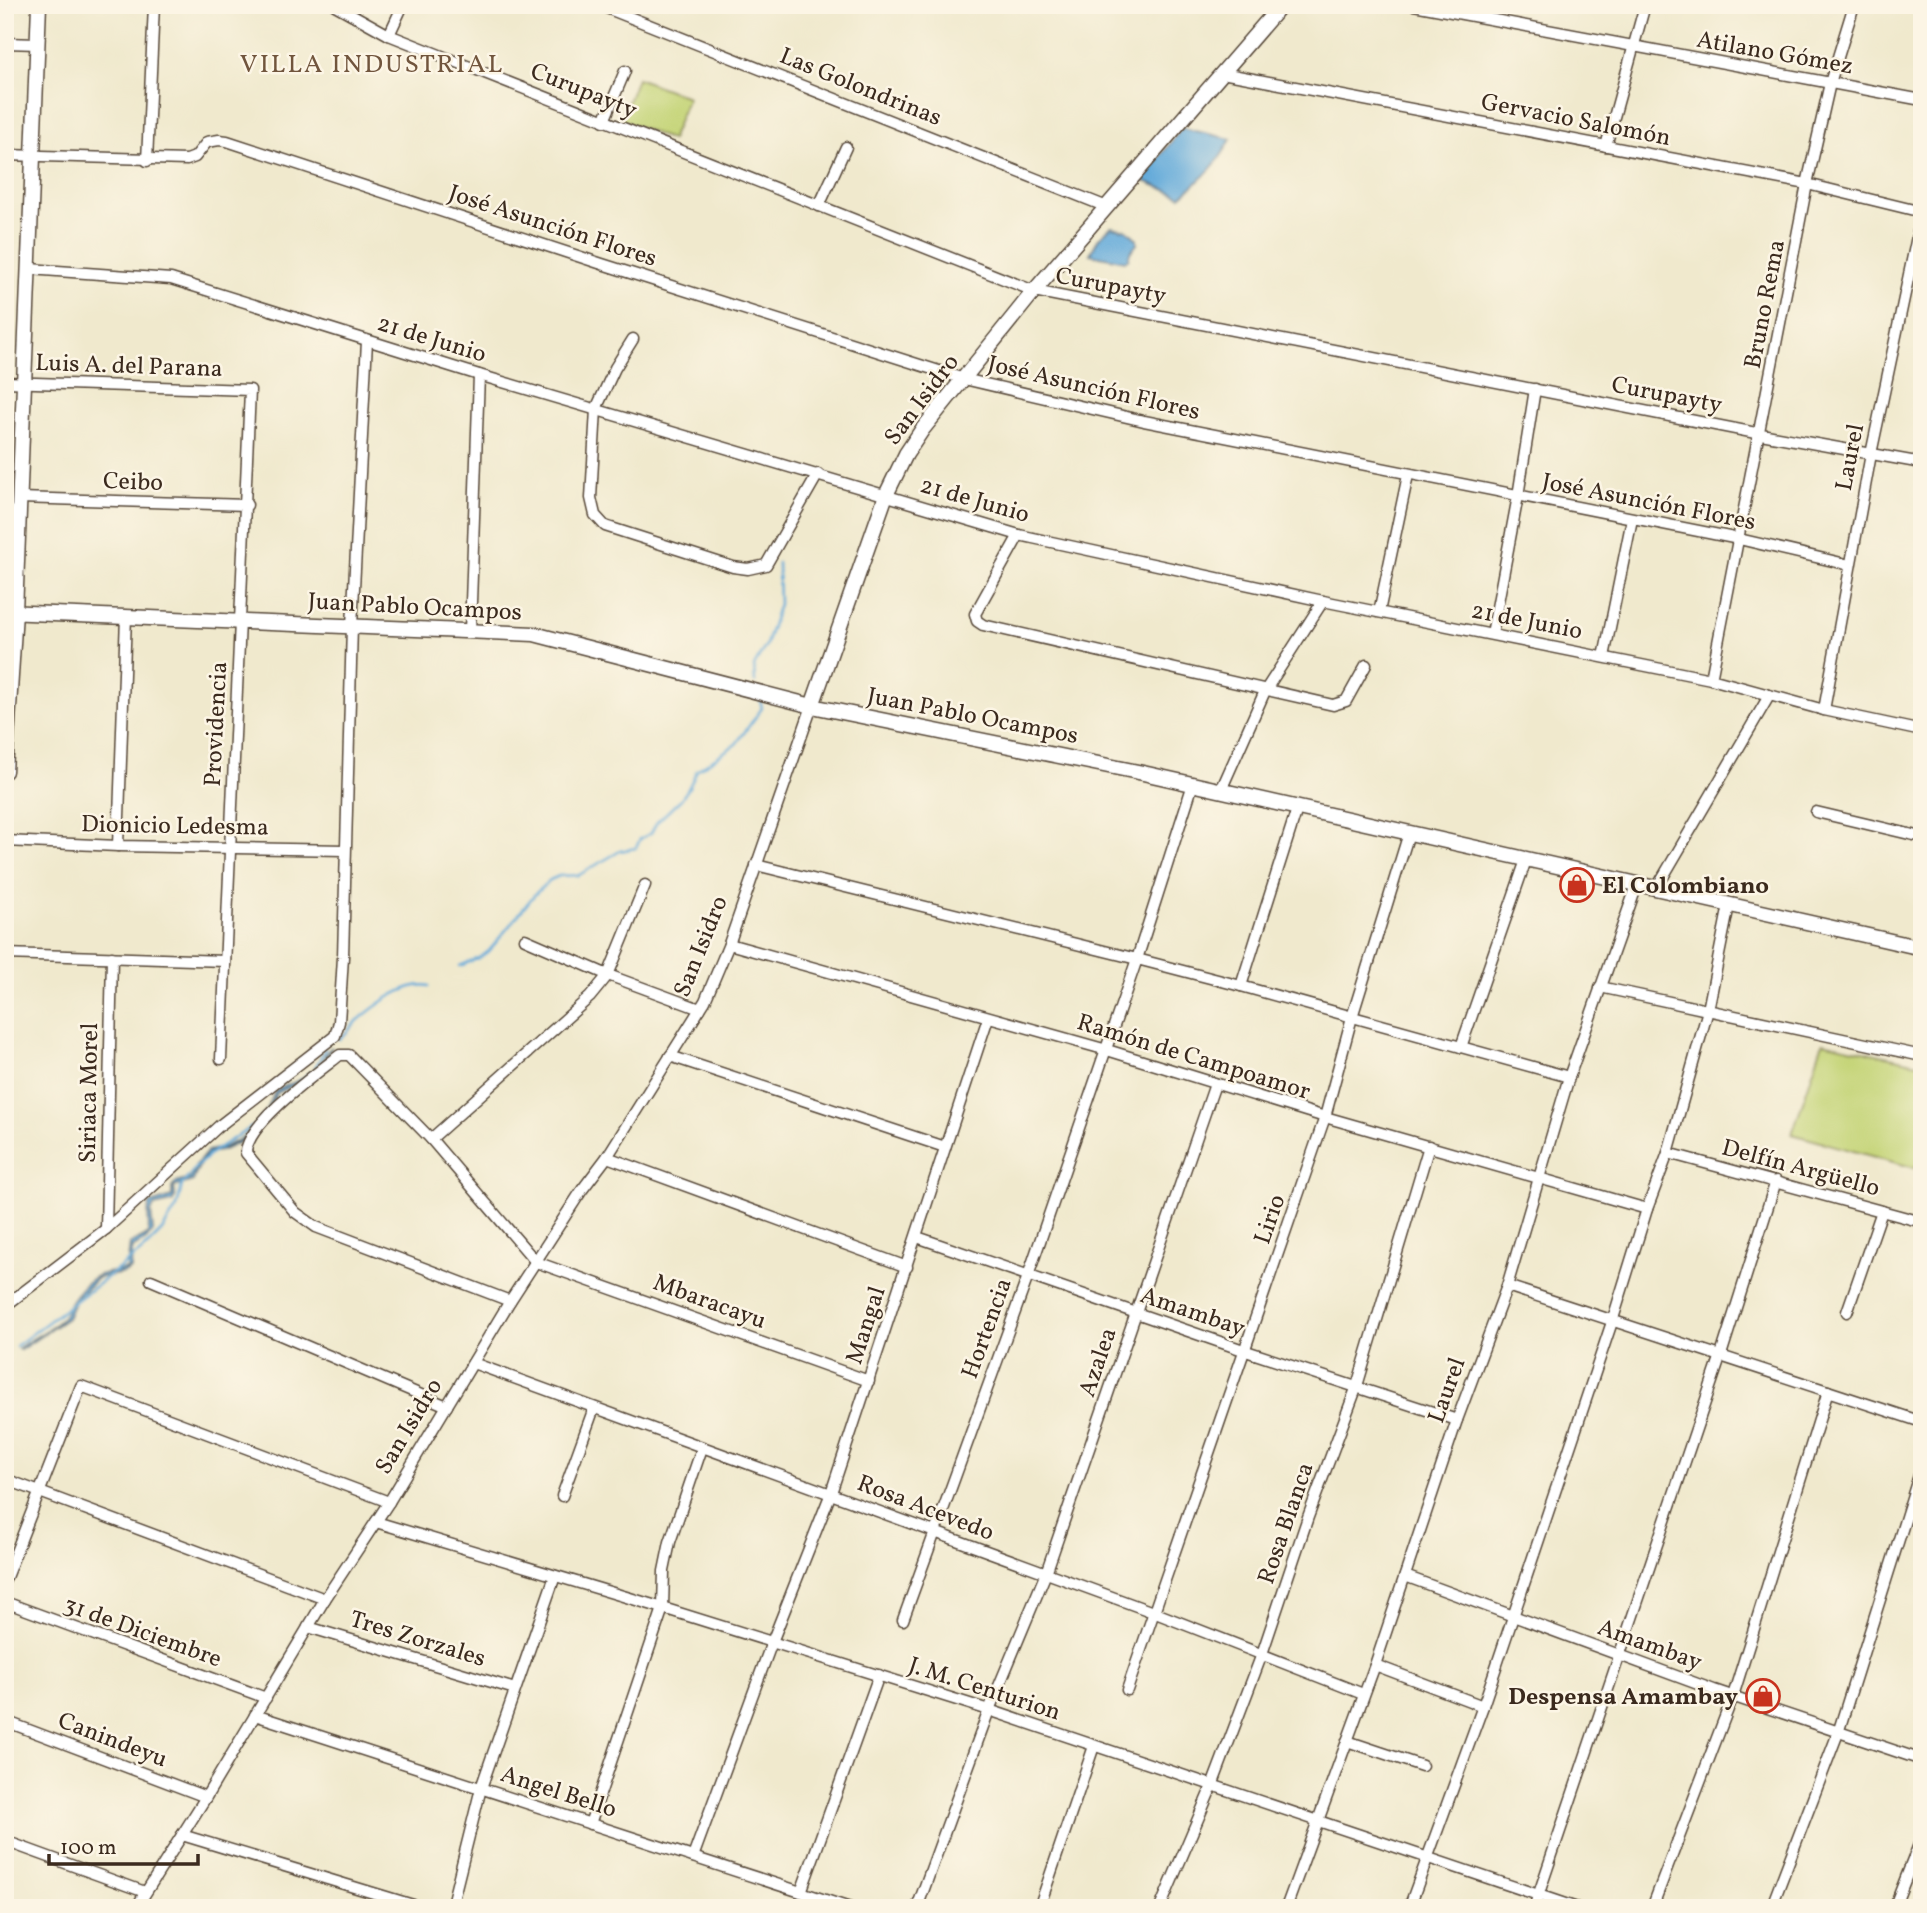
<svg xmlns="http://www.w3.org/2000/svg" width="1927" height="1913" font-family="Vollkorn,serif">
<rect width="100%" height="100%" fill="#fcf5e5"/>
<filter id="ink" filterUnits="userSpaceOnUse"><feTurbulence type="fractalNoise" baseFrequency=".0143" numOctaves="2"/><feDisplacementMap in="SourceGraphic" scale="14" xChannelSelector="R" yChannelSelector="G"/><feConvolveMatrix kernelMatrix="1 2 1 2 8 2 1 2 1" color-interpolation-filters="sRGB"/></filter>
<filter id="wash" filterUnits="userSpaceOnUse"><feTurbulence type="fractalNoise" baseFrequency=".00686" numOctaves="4" result="noise"/><feDisplacementMap in="SourceGraphic" scale="28" xChannelSelector="R" yChannelSelector="G"/><feGaussianBlur stdDeviation="1.57" result="paint"/><feColorMatrix in="noise" values="0 0 0 0 0 0 0 0 0 0 0 0 0 0 0 0 0 1.4 0 .05"/><feComposite in="paint" operator="in"/></filter>
<g filter="url(#wash)">
<rect width="100%" height="100%" fill="#f0e9cd"/>
<g fill="#c4d477" stroke="#807f4a" stroke-width="2">
<path d="M 637,78 L 688,97 L 671,140 L 621,120 Z"/>
<path d="M 1823,1042 L 1922,1064 L 1922,1154 L 1915,1168 L 1792,1134 Z"/>
</g>
<g fill="#64aada" stroke="#506a7c" stroke-width="2">
<path d="M 1182,128 L 1231,139 C 1219,163 1202,179 1181,196 L 1142,180 Z"/>
<path d="M 1111,227 L 1127,230 L 1137,239 L 1137,244 L 1130,252 L 1128,259 L 1125,261 L 1090,254 L 1099,238 Z"/>
<path d="M 332,1047 C 318,1074 306,1081 277,1093 L 269,1110 L 244,1140 L 221,1151 L 211,1152 L 201,1161 L 193,1181 L 174,1187 L 175,1197 L 172,1202 L 154,1206 L 151,1213 L 153,1231 L 146,1240 L 132,1248 L 131,1269 L 124,1273 L 97,1278 L 75,1300 L 67,1318 L 20,1350 L 18,1349 C 31,1338 48,1332 60,1320 C 66,1315 67,1308 71,1301 C 76,1293 86,1282 95,1277 C 104,1271 116,1273 127,1269 L 130,1244 C 134,1242 144,1238 147,1235 C 152,1229 145,1213 150,1204 L 172,1197 L 172,1188 L 175,1183 L 190,1179 L 195,1171 L 196,1165 L 208,1151 L 225,1147 L 245,1137 L 267,1110 L 275,1091 C 290,1082 308,1080 320,1066 C 325,1059 325,1052 332,1047 Z"/>
</g>
<g fill="none" stroke-linecap="round" stroke-linejoin="round">
<g stroke="#64aada" stroke-width="2.5">
<path d="M 755,682 L 754,666 L 766,645 L 779,604 L 778,563"/>
<path d="M 460,966 L 479,958 L 489,951 L 535,894 L 550,880 L 559,876 L 579,875 L 620,851 L 636,848 L 640,839 L 651,833 L 657,822 L 681,799 L 688,789 L 697,770 L 736,744 L 762,708 L 760,701"/>
<path d="M 339,1039 C 346,1035 349,1029 355,1023 C 371,1009 407,980 429,986"/>
<path d="M 315,1068 L 325,1049"/>
<path d="M 300,1081 L 310,1072"/>
<path d="M 16,1346 L 142,1251 L 162,1231 L 177,1207 L 182,1185 L 196,1167 L 215,1150 L 252,1127"/>
<path d="M 5,1354 L 6,1354"/>
</g>
</g>
</g>
<g filter="url(#ink)">
<g fill="none" stroke-linecap="round" stroke-linejoin="round">
<g stroke="#564738" stroke-width="13">
<g id="minor">
<path d="M 335,5 L 389,35 L 1034,291 L 1761,434 L 1922,463"/>
<path d="M 599,5 L 1107,207"/>
<path d="M 1414,5 L 1922,100"/>
<path d="M 389,35 L 403,5"/>
<path d="M 5,43 L 38,44"/>
<path d="M 1222,73 L 1807,184 L 1922,212"/>
<path d="M 604,121 L 625,71"/>
<path d="M 1606,146 L 1645,5"/>
<path d="M 5,155 L 187,160 L 195,157 L 207,142 L 219,140 L 227,141 L 602,264 L 964,379 L 1144,421 L 1739,539 L 1850,565"/>
<path d="M 147,161 L 154,5"/>
<path d="M 819,206 L 846,147"/>
<path d="M 29,269 L 171,279 L 479,375 L 1019,535 L 1323,601 L 1711,679 L 1824,710 L 1922,731"/>
<path d="M 633,339 L 615,368 L 596,409 L 591,498 L 595,515 L 605,526 L 733,567 L 748,569 L 766,565 L 818,474"/>
<path d="M 5,382 L 250,390 L 221,1059"/>
<path d="M 19,498 L 247,505"/>
<path d="M 1019,535 L 975,614 L 977,621 L 983,625 L 1333,705 L 1346,701 L 1366,665"/>
<path d="M 1379,612 L 1408,475"/>
<path d="M 470,631 L 479,375"/>
<path d="M 1492,634 L 1518,496 L 1535,389"/>
<path d="M 1604,657 L 1632,519"/>
<path d="M 1711,679 L 1807,184 L 1830,83 L 1854,5"/>
<path d="M 1824,710 L 1871,454 L 1922,213"/>
<path d="M 1221,790 L 1265,691 L 1323,601"/>
<path d="M 1816,812 L 1922,837"/>
<path d="M 5,841 L 118,846 L 345,850"/>
<path d="M 118,846 L 126,616"/>
<path d="M 756,865 L 1137,959 L 1193,784"/>
<path d="M 1656,889 L 1769,696"/>
<path d="M 525,939 L 608,975 L 700,1009"/>
<path d="M 729,944 L 1107,1050 L 1325,1117 L 1647,1209"/>
<path d="M 5,954 L 225,961"/>
<path d="M 1241,986 L 1297,809"/>
<path d="M 1600,987 L 1922,1056"/>
<path d="M 1461,1047 L 1526,860"/>
<path d="M 670,1056 L 945,1147"/>
<path d="M 431,1139 L 590,997 L 608,975 L 645,885"/>
<path d="M 1668,1153 L 1922,1222"/>
<path d="M 607,1157 L 907,1267"/>
<path d="M 106,1229 L 112,957"/>
<path d="M 917,1237 L 1246,1351 L 1457,1420"/>
<path d="M 151,1280 L 447,1406"/>
<path d="M 1507,1286 L 1922,1422"/>
<path d="M 510,1301 L 316,1227 L 295,1212 L 246,1153 C 246,1124 317,1073 340,1055 L 349,1055 L 431,1139 L 536,1262 L 869,1381"/>
<path d="M 5,1306 L 106,1229 L 219,1126 L 335,1036 L 339,1022 L 343,957 L 352,626 L 367,341"/>
<path d="M 1847,1312 L 1882,1211"/>
<path d="M 473,1363 L 1153,1612 L 1363,1694"/>
<path d="M 5,1479 L 325,1599"/>
<path d="M 562,1496 L 594,1408"/>
<path d="M 376,1522 L 663,1608 L 989,1710 L 1577,1908"/>
<path d="M 1405,1576 L 1714,1690 L 1922,1760"/>
<path d="M 5,1580 L 81,1386 L 389,1502"/>
<path d="M 5,1602 L 266,1698"/>
<path d="M 903,1620 L 1028,1276 L 1137,959 L 1241,986 L 1569,1077"/>
<path d="M 308,1627 L 515,1689"/>
<path d="M 1375,1665 L 1483,1706"/>
<path d="M 1127,1690 L 1325,1117 L 1352,1017 L 1409,833"/>
<path d="M 255,1715 L 850,1908"/>
<path d="M 5,1721 L 206,1797"/>
<path d="M 1347,1741 L 1422,1766"/>
<path d="M 590,1824 L 663,1608 L 664,1571 L 670,1542 L 702,1448"/>
<path d="M 182,1835 L 423,1908"/>
<path d="M 5,1841 L 145,1892"/>
<path d="M 693,1857 L 772,1642 L 831,1493 L 988,1018"/>
<path d="M 801,1892 L 879,1675"/>
<path d="M 136,1908 L 206,1797 L 325,1599 L 389,1502 L 510,1301 L 582,1190 L 607,1157 L 705,1001 L 729,944 L 812,706"/>
<path d="M 451,1908 L 481,1788 L 555,1576"/>
<path d="M 917,1908 L 989,1710 L 1046,1573 L 1215,1084"/>
<path d="M 1039,1908 L 1094,1746"/>
<path d="M 1160,1908 L 1212,1786 L 1262,1654 L 1308,1517 L 1357,1386 L 1429,1146"/>
<path d="M 1286,1908 L 1375,1665 L 1457,1420 L 1507,1286 L 1569,1077 L 1637,885"/>
<path d="M 1409,1908 L 1483,1706 L 1612,1322 L 1647,1209 L 1668,1153 L 1708,1010 L 1729,905"/>
<path d="M 1534,1908 L 1721,1355 L 1776,1181"/>
<path d="M 1652,1908 L 1733,1696 L 1828,1391"/>
<path d="M 1771,1908 L 1838,1733 L 1922,1466"/>
<path d="M 1894,1908 L 1922,1837"/>
</g>
</g>
<g stroke="#564738" stroke-width="17">
<g id="tertiary">
<path d="M 5,612 L 534,634 L 812,706 L 1143,773 L 1922,948"/>
<path d="M 812,706 L 886,495 L 906,454 L 922,430 L 1034,291 L 1281,5"/>
<path d="M 5,771 L 15,612 L 39,5"/>
</g>
</g>
<use href="#minor" stroke="#fff" stroke-width="10"/>
<use href="#tertiary" stroke="#fff" stroke-width="14"/>
</g>
</g>
<defs>
<g id="shop-ring" transform="scale(1.75)"><circle r="9.5" fill="#fcf5e5" stroke="#c8321e" stroke-width="1.5"/><path d="M-5-2.5h2.3a2.7 3.5 0 0 1 5.4 0H5L5.5 6h-11ZM-1.5-2.5h3a1.5 2.3 0 0 0-3 0Z" fill="#c8321e"/></g>
</defs>
<g fill-rule="evenodd">
<use href="#shop-ring" x="1577" y="885"/>
<use href="#shop-ring" x="1763" y="1696"/>
</g>
<g text-anchor="middle" stroke-width="5" stroke-linejoin="round" paint-order="stroke">
<g font-size="24" fill="#3b2a1e" stroke="#fcf5e5">
<text transform="translate(1775 52) rotate(10)" y="8">Atilano Gómez</text>
<text transform="translate(861 86) rotate(22)" y="8">Las Golondrinas</text>
<text transform="translate(584 90) rotate(22)" y="8">Curupayty</text>
<text transform="translate(1576 119) rotate(11)" y="8">Gervacio Salomón</text>
<text transform="translate(553 225) rotate(18)" y="8">José Asunción Flores</text>
<text transform="translate(1111 285) rotate(11)" y="8">Curupayty</text>
<text transform="translate(1764 304) rotate(-79)" y="8">Bruno Rema</text>
<text transform="translate(432 338) rotate(17)" y="8">21 de Junio</text>
<text transform="translate(129 365) rotate(2)" y="8">Luis A. del Parana</text>
<text transform="translate(1094 387) rotate(13)" y="8">José Asunción Flores</text>
<text transform="translate(1667 394) rotate(11)" y="8">Curupayty</text>
<text transform="translate(921 399) rotate(-53)" y="8">San Isidro</text>
<text transform="translate(1849 457) rotate(-79)" y="8">Laurel</text>
<text transform="translate(133 481) rotate(2)" y="8">Ceibo</text>
<text transform="translate(975 499) rotate(16)" y="8">21 de Junio</text>
<text transform="translate(1649 501) rotate(11)" y="8">José Asunción Flores</text>
<text transform="translate(415 606) rotate(3)" y="8">Juan Pablo Ocampos</text>
<text transform="translate(1527 620) rotate(11)" y="8">21 de Junio</text>
<text transform="translate(973 715) rotate(11)" y="8">Juan Pablo Ocampos</text>
<text transform="translate(215 724) rotate(-87)" y="8">Providencia</text>
<text transform="translate(175 825) rotate(1)" y="8">Dionicio Ledesma</text>
<text transform="translate(700 946) rotate(-68)" y="8">San Isidro</text>
<text transform="translate(1194 1056) rotate(17)" y="8">Ramón de Campoamor</text>
<text transform="translate(88 1093) rotate(-89)" y="8">Siriaca Morel</text>
<text transform="translate(1801 1167) rotate(15)" y="8">Delfín Argüello</text>
<text transform="translate(1269 1219) rotate(-71)" y="8">Lirio</text>
<text transform="translate(710 1301) rotate(20)" y="8">Mbaracayu</text>
<text transform="translate(1193 1311) rotate(19)" y="8">Amambay</text>
<text transform="translate(865 1325) rotate(-72)" y="8">Mangal</text>
<text transform="translate(986 1328) rotate(-70)" y="8">Hortencia</text>
<text transform="translate(1097 1362) rotate(-71)" y="8">Azalea</text>
<text transform="translate(1446 1390) rotate(-70)" y="8">Laurel</text>
<text transform="translate(408 1426) rotate(-59)" y="8">San Isidro</text>
<text transform="translate(926 1507) rotate(21)" y="8">Rosa Acevedo</text>
<text transform="translate(1285 1523) rotate(-71)" y="8">Rosa Blanca</text>
<text transform="translate(143 1631) rotate(20)" y="8">31 de Diciembre</text>
<text transform="translate(418 1638) rotate(17)" y="8">Tres Zorzales</text>
<text transform="translate(1650 1644) rotate(20)" y="8">Amambay</text>
<text transform="translate(985 1688) rotate(18)" y="8">J. M. Centurion</text>
<text transform="translate(113 1739) rotate(21)" y="8">Canindeyu</text>
<text transform="translate(559 1791) rotate(18)" y="8">Angel Bello</text>
</g>
<g font-size="24" font-weight="bold" fill="#3b2a1e" stroke="#fcf5e5" text-anchor="start">
<text x="1602" y="893">El Colombiano</text>
<text x="1738" y="1704" text-anchor="end">Despensa Amambay</text>
</g>
<g font-size="26" letter-spacing="2" fill="#71553d" stroke="#fcf5e5">
<text x="372" y="72">VILLA INDUSTRIAL</text>
</g>
</g>
<rect width="1927" height="1913" fill="none" stroke="#fcf5e5" stroke-width="28"/>
<path d="M49 1854v10h149v-10" fill="none" stroke="#3b2a1e" stroke-width="3.5"/>
<text x="60" y="1854" font-size="21" fill="#3b2a1e" stroke="#fcf5e5" stroke-width="5" paint-order="stroke">100 m</text>
</svg>
